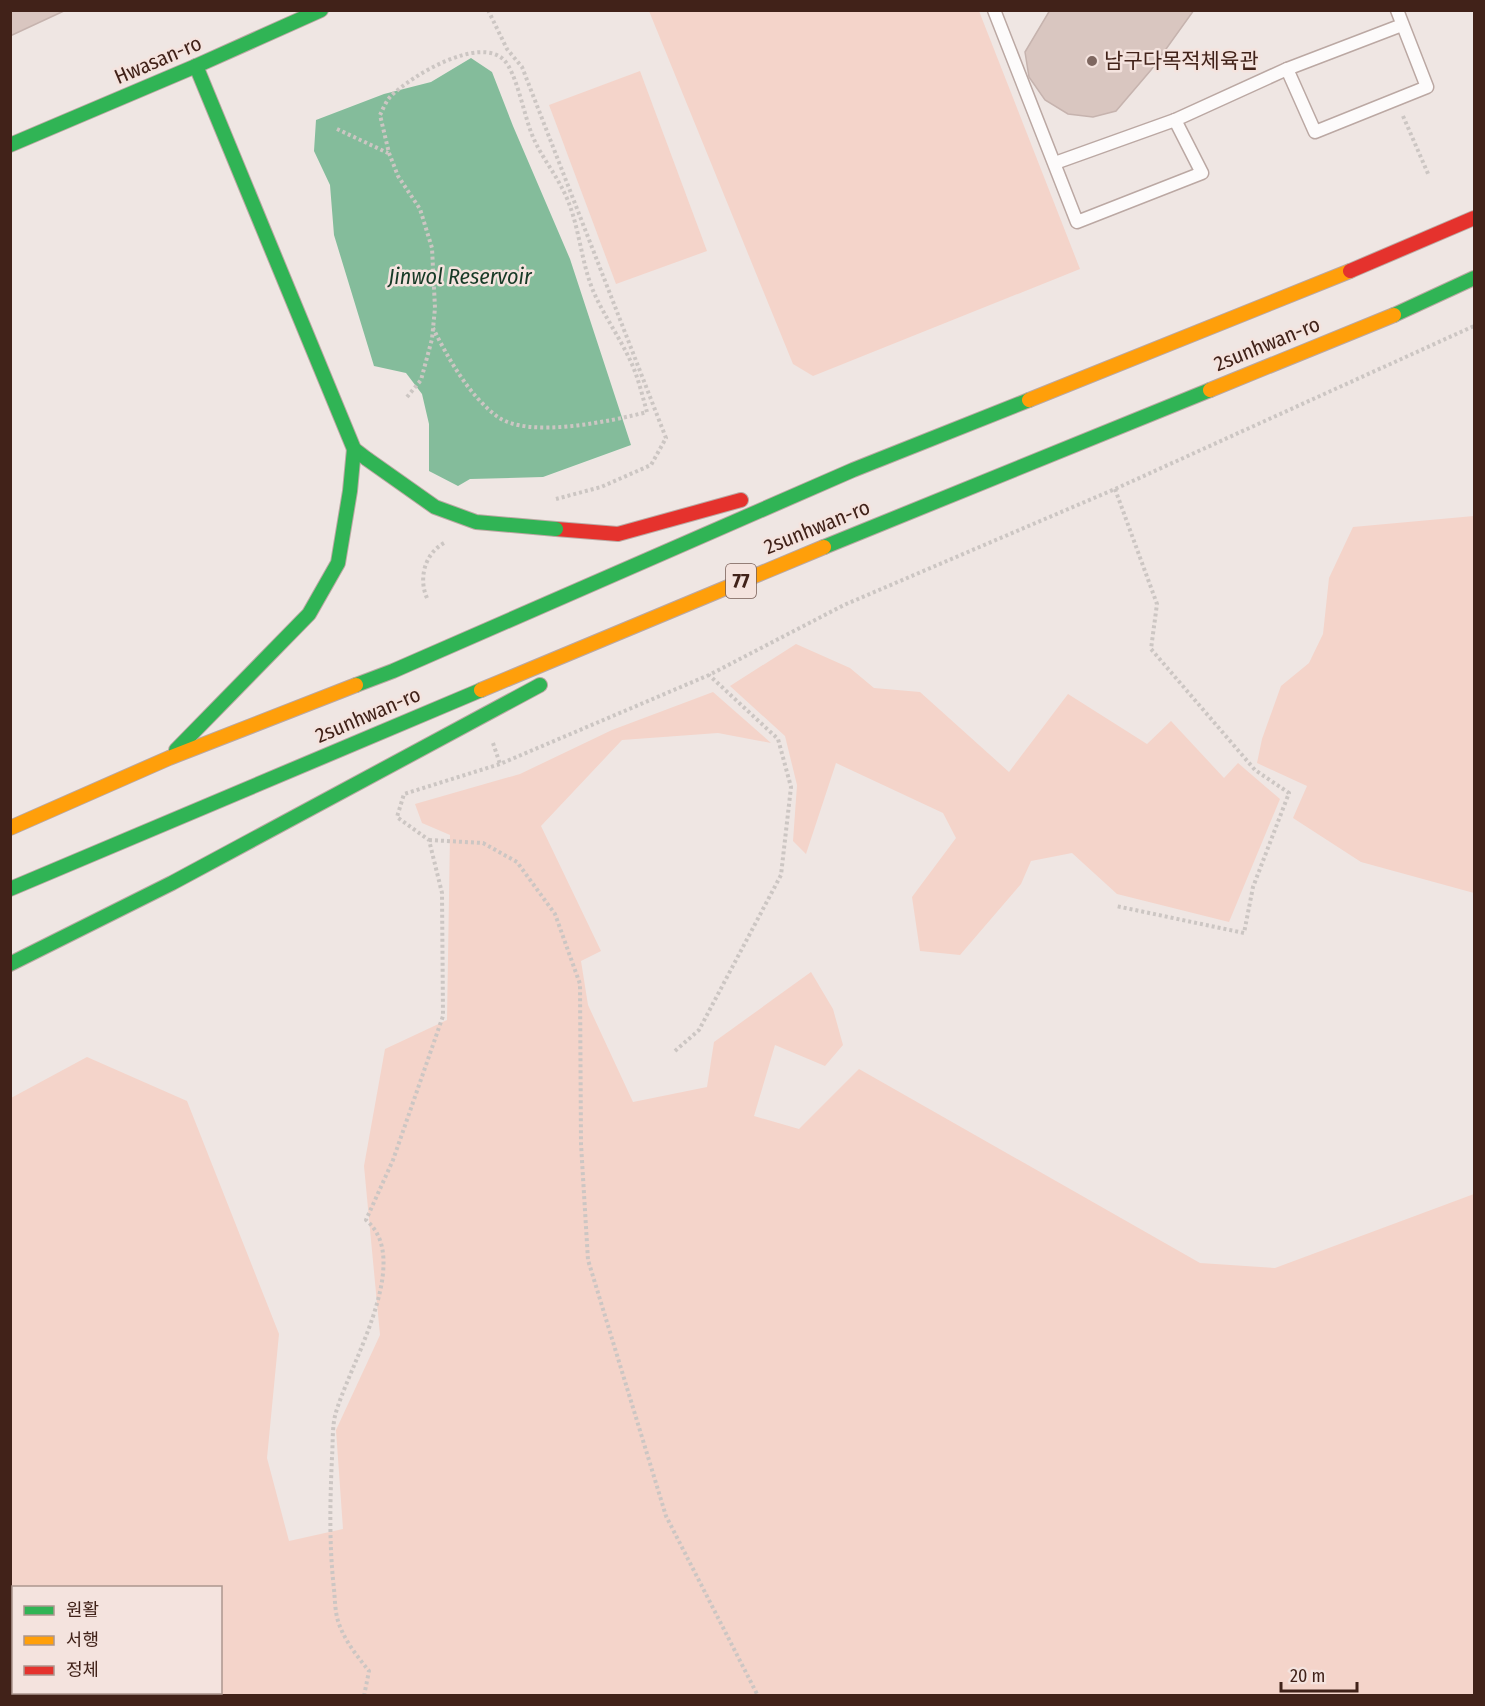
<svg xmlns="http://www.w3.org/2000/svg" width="1485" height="1706" font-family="'Fira Sans Condensed','Noto Sans KR',sans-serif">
<rect width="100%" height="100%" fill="#efe6e3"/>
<g fill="#f4d4ca">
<path d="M 649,11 L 979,11 L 1080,269 L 813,376 L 793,364 Z"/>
<path d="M 640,71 L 707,251 L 616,284 L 549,105 Z"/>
<path d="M 1474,516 L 1474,893 L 1361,862 L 1293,818 L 1307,786 L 1257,763 L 1262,739 L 1281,686 L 1309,663 L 1323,634 L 1329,578 L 1353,527 Z"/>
<path d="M 796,644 L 850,668 L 874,688 L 920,692 L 1009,772 L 1068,694 L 1147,744 L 1171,721 L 1224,778 L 1238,763 L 1280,799 L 1229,922 L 1117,894 L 1072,853 L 1031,861 L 1021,884 L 960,955 L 920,951 L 912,897 L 956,838 L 943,813 L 836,763 L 806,854 L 793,841 L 797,785 L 785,736 L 730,686 Z"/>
<path d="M 713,692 L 771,743 L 718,733 L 622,740 L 541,826 L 601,951 L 581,961 L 588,1005 L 633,1102 L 707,1087 L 714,1042 L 811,972 L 833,1009 L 843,1045 L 825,1066 L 775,1045 L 754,1116 L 799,1129 L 859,1069 L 1200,1263 L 1275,1268 L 1474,1194 L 1474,1695 L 23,1695 L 24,1692 L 220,1692 L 220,1588 L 14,1588 L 13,1648 L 10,1635 L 11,1098 L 87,1057 L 187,1101 L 279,1334 L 267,1458 L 289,1541 L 343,1529 L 336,1430 L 380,1335 L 364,1166 L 385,1049 L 447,1020 L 450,835 L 422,823 L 415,804 L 520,774 L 612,730 Z"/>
</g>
<path fill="#84bc9b" d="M 471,58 L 492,72 L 513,126 L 570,259 L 631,445 L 543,477 L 470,479 L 458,486 L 429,471 L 429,424 L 422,394 L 406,373 L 374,366 L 334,235 L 330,185 L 314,151 L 316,120 L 384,94 L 431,82 Z"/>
<g fill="#d9c6c0" stroke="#c6b3ae" stroke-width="1.5">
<path d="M 10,10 L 66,10 L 10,36 Z"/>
<path d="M 1050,10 L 1194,10 L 1151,70 L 1116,111 L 1093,117 L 1068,114 L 1045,100 L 1029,77 L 1025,52 Z"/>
</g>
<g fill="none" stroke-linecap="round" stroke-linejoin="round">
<g stroke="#bba8a3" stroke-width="15">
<g id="lane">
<path d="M 994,10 L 1077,222 L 1202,173 L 1175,120 L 1287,69 L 1315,132 L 1427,87 L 1397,10"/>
<path d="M 1287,69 L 1402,25"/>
<path d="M 1055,163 L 1175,120"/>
</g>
</g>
<g stroke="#bba8a3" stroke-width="16">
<g id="fast">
<path d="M 196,66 L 354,449 L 367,459"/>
<path d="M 10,145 L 196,66 L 321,10"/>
<path d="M 1394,315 L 1474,278"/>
<path d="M 824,547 L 1210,390"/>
<path d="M 356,685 L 393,671 L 853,470 L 1029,400"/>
<path d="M 176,750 L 309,614 L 338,563 L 350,491 L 354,449"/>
<path d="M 10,889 L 481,690"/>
<path d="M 10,964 L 172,883 L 540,685"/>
</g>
</g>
<g stroke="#bba8a3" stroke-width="16">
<g id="slow">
<path d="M 1210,390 L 1394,315"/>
<path d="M 1029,400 L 1350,271"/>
<path d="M 481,690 L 824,547"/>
<path d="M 10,828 L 169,758 L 356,685"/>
</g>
</g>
<g stroke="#bba8a3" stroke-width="16">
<g id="jam">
<path d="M 1350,271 L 1474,218"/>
<path d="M 556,529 L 618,534 L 741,500"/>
</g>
</g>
<g stroke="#ccc6c3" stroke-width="4" stroke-dasharray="3 3" stroke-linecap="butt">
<path d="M 488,10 L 507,49 L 522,67 L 666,438 L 651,465 L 601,487 L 556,499"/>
<path d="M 1403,116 L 1429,176"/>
<path d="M 337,129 L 388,153"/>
<path d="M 407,397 L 421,380 L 432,339 L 435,308 L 432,248 L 420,209 L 398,176 L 389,153 L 380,115 C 383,109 386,101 391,96 C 411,76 479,35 504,60 C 516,72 524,114 531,132 C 539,154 554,171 564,192 C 579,222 580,257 592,288 C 602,313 619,336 630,360 C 638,376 642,395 647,412 C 612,421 529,439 498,417 C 469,396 448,358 433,328"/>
<path d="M 1115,489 L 1157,604 L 1151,649 L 1255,770 L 1289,793 L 1253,887 L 1244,933 L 1116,906"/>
<path d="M 427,598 C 418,578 425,552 446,542"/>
<path d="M 493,743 L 500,764"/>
<path d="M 429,840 L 483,843 L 517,862 L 555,914 L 580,984 L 581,1144 L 588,1260 L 666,1516 L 758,1696"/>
<path d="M 675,1051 L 699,1030 L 781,875 L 791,787 L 778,739 L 709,675"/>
<path d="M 364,1696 L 369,1671 C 357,1656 344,1640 338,1621 C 335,1611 335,1600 334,1589 C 329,1545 330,1502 332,1457 C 333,1444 332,1429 335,1416 C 347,1368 415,1261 366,1220 L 393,1160 L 443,1016 L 442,893 L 429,840 L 397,817 L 404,794 L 500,764 L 709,675 L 844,605 L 1115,489 L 1474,326"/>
</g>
<use href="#lane" stroke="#fdfbfb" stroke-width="12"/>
<use href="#fast" stroke="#30b455" stroke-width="14"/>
<use href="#slow" stroke="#ff9f0a" stroke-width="14"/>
<use href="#jam" stroke="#e5322d" stroke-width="14"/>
<g stroke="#bba8a3" stroke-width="16" stroke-linecap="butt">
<path id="fast-bridge" d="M 367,459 L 435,507 L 476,522 L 556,529"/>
</g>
<use href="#fast-bridge" stroke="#30b455" stroke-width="14"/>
</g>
<circle fill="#7e6760" stroke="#f4e3de" stroke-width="2" cx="1092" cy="61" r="6"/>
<g text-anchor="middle" stroke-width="5" stroke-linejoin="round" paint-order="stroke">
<rect fill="#f4e3de" stroke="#775c54" stroke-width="1.5" x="726" y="564" width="30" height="34" rx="4.5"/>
<g font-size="20" font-weight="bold" fill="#412219">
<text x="741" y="588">77</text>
</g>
<g font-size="21" fill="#412219" stroke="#f4e3de">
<text transform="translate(158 60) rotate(-23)" y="7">Hwasan-ro</text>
<text transform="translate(1267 344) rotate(-22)" y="7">2sunhwan-ro</text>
<text transform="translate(817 527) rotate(-22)" y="7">2sunhwan-ro</text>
<text transform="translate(368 715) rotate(-23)" y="7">2sunhwan-ro</text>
</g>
<g font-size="21" fill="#412219" stroke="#f4e3de" text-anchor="start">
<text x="1104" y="68">남구다목적체육관</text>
</g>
<g font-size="22" font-style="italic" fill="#163a26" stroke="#f4e3de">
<text x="460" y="284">Jinwol Reservoir</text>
</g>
</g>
<rect width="1485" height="1706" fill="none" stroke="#412219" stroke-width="24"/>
<rect x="12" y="1586" width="210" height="108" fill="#f4e3de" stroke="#ac968f" stroke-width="1.5"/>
<rect x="24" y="1606" width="30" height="9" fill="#30b455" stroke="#ac968f" stroke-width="1.5"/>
<text x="66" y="1616" font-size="18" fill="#412219">원활</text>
<rect x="24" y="1636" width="30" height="9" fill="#ff9f0a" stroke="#ac968f" stroke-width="1.5"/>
<text x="66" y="1646" font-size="18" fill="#412219">서행</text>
<rect x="24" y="1666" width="30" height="9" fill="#e5322d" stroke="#ac968f" stroke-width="1.5"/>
<text x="66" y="1676" font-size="18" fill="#412219">정체</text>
<path d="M1281 1682v9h76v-9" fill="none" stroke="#412219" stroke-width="3"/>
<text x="1290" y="1682" font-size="18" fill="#412219" stroke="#f4e3de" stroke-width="4.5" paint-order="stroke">20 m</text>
</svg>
